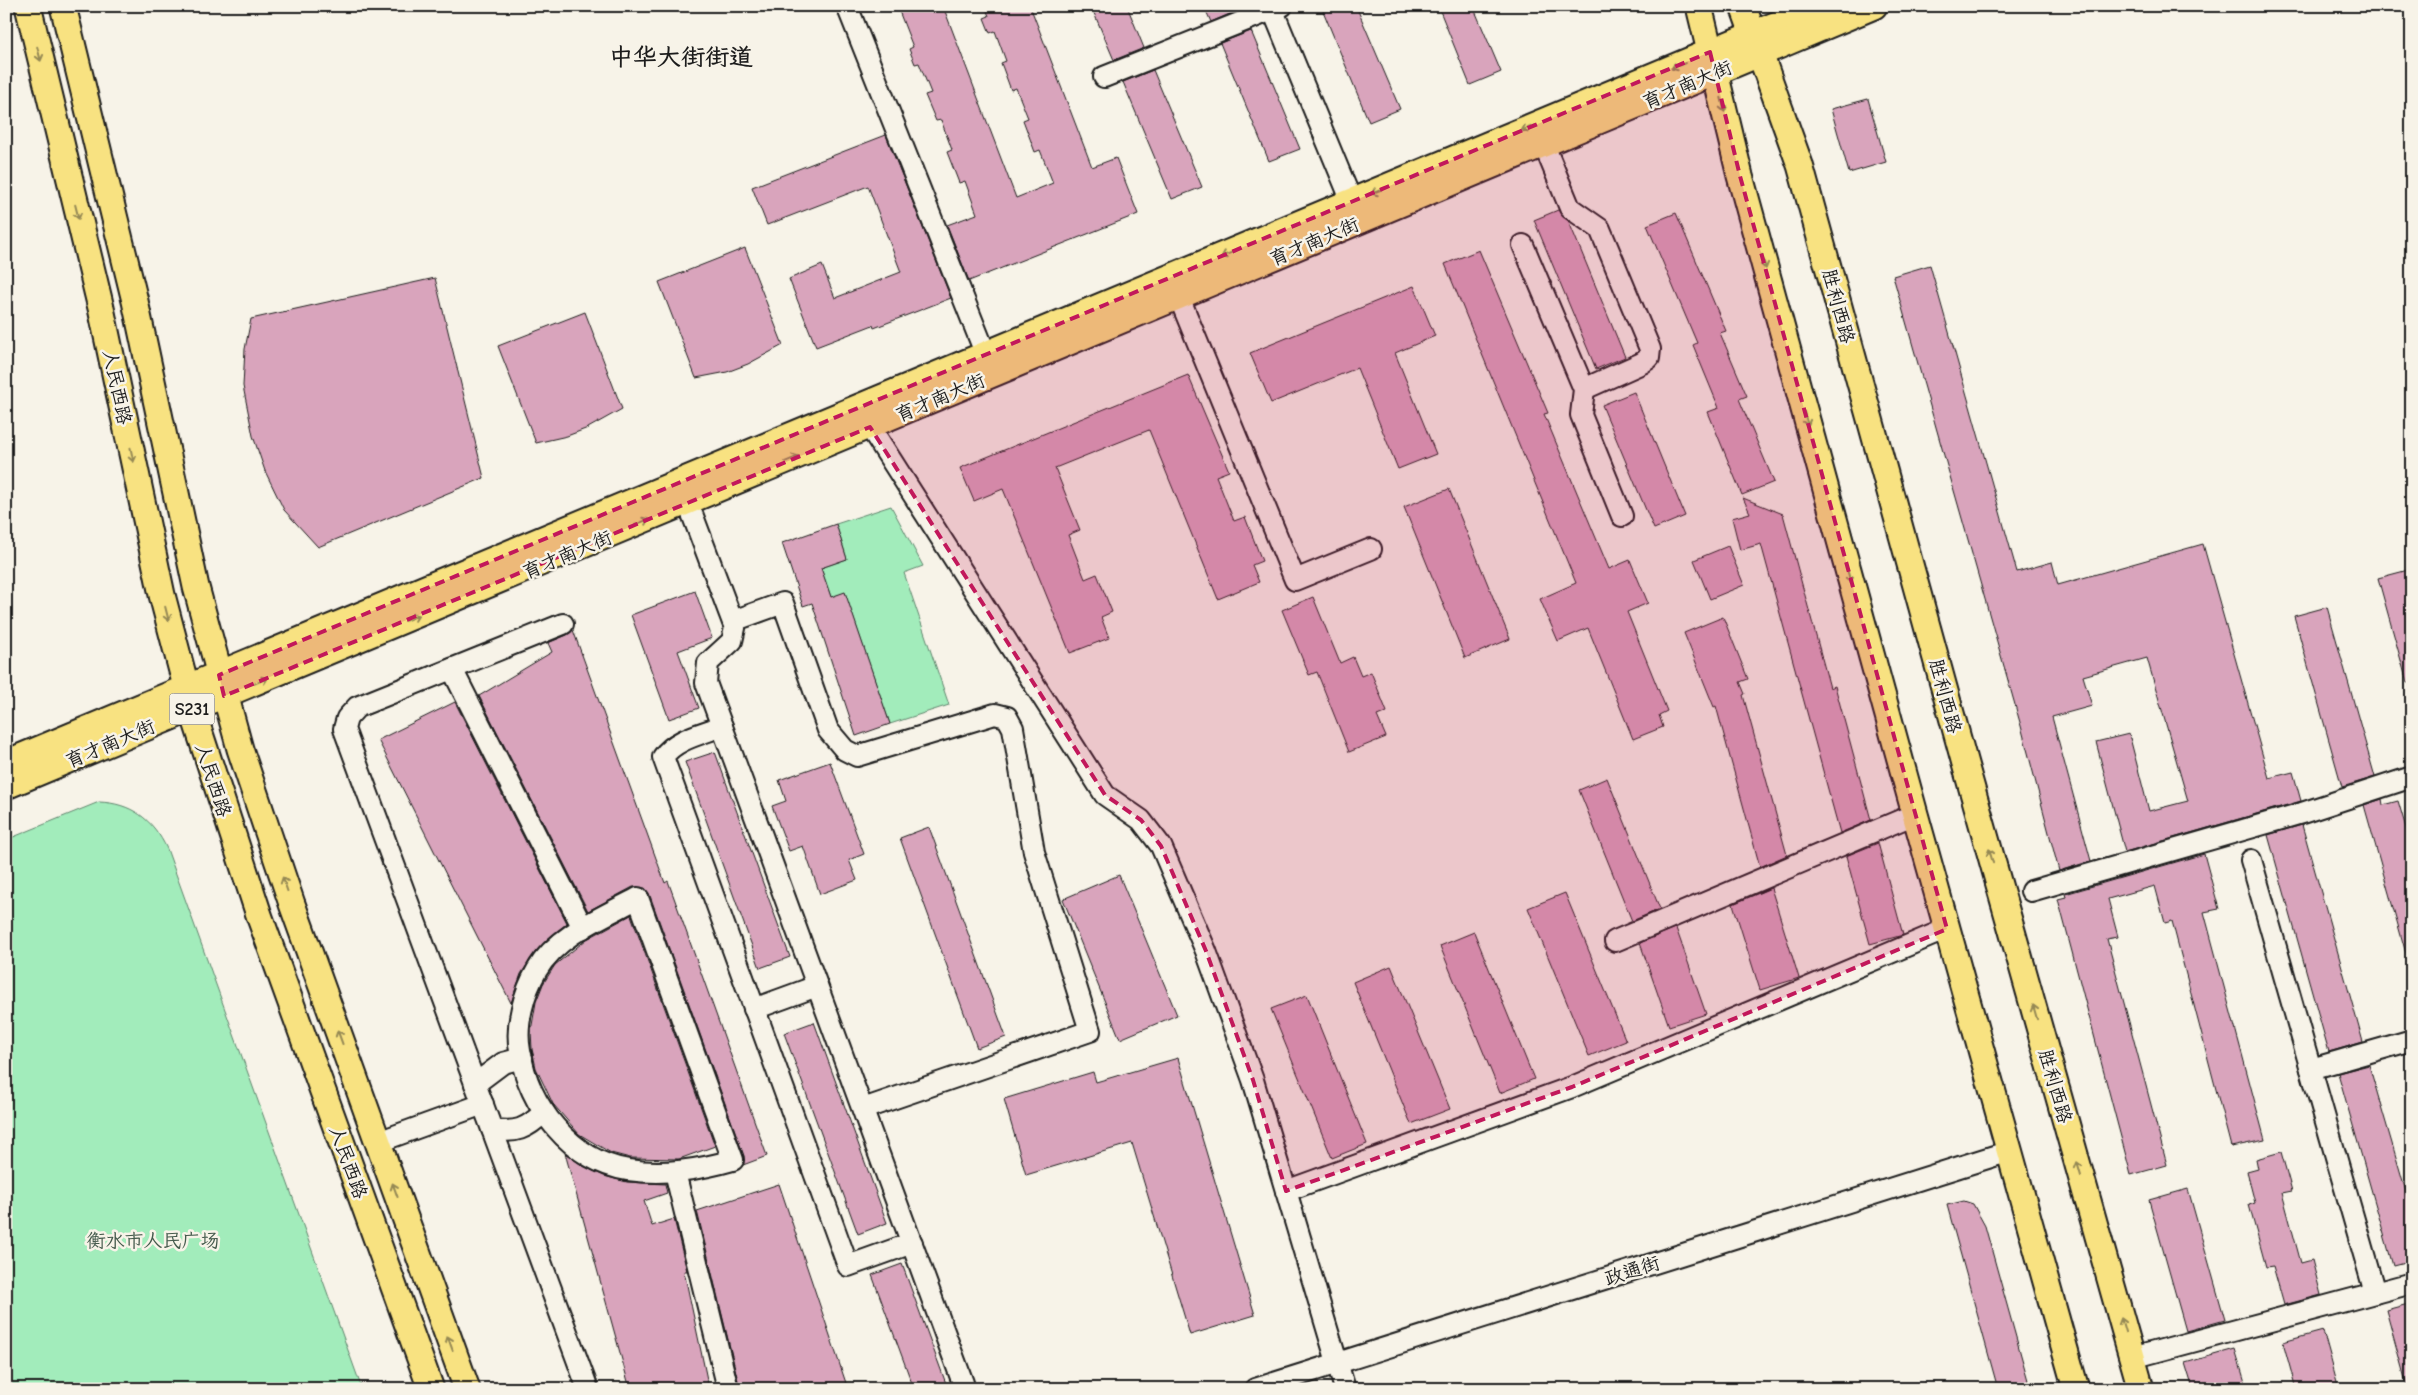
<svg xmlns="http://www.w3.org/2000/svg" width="2418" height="1395" font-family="'Comic Neue','LXGW WenKai TC',sans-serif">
<rect width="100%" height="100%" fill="#f7f3e8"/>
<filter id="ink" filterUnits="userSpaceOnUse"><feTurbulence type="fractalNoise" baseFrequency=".02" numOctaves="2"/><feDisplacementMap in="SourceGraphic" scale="10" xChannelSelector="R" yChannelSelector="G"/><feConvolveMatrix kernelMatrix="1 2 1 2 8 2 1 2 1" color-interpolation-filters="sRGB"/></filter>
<g filter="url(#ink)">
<g fill="#a2ecbb" stroke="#5f846c">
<path d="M 891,506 L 923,566 L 904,573 L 949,705 L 890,724 L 845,593 L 831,597 L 821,568 L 847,559 L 836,524 Z"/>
<path d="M 99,802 C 131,803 153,819 167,849 L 362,1389 L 6,1389 L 6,840 Z"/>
</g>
<g fill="#d9a4bc" stroke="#1c1c1c">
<path d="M 897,6 L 943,6 L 1016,198 L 1053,183 L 1040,150 L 1035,152 L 1023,120 L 1028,118 L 1016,88 L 1011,90 L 1001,63 L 1006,61 L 995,31 L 990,33 L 984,18 L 989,16 L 985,6 L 1030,6 L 1092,167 L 1116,158 L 1138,214 L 969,281 L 947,225 L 977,214 L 965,181 L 959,183 L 947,152 L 952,150 L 941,120 L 936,121 L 925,95 L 931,93 L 919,63 L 915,64 L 909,49 L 913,47 Z"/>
<path d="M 1091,6 L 1127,6 L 1144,48 L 1114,60 Z"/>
<path d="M 1204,6 L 1240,6 L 1241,9 L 1211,22 Z"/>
<path d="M 1321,6 L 1356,6 L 1400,109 L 1369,122 Z"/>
<path d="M 1438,6 L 1473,6 L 1501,72 L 1470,85 Z"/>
<path d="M 1251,31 L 1300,149 L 1269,161 L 1220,43 Z"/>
<path d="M 1153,70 L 1202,187 L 1172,199 L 1123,82 Z"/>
<path d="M 1868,99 L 1886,162 L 1849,173 L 1831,109 Z"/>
<path d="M 886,135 L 951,298 L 874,328 L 873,325 L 816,347 L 789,279 L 822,265 L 835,298 L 901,272 L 868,186 L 767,225 L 752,187 Z"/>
<path d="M 1558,210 L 1569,222 L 1625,357 L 1596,369 L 1534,220 Z"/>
<path d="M 1676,213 L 1726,331 L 1720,333 L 1747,396 L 1739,399 L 1774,482 L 1742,495 L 1708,412 L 1719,408 L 1693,345 L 1697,343 L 1647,225 Z"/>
<path d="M 745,248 L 783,345 L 748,364 L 727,372 L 696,378 L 659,282 Z"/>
<path d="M 1479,250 L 1548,413 L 1544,414 L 1609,569 L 1630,560 L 1648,603 L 1627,612 L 1667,711 L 1659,715 L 1663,727 L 1633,739 L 1588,628 L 1558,641 L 1540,599 L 1576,583 L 1445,264 Z"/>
<path d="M 1930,265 L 2017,572 L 2052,562 L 2058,585 L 2203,544 L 2269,778 L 2293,772 L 2301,801 L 2125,852 L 2096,742 L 2129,734 L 2149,811 L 2188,801 L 2147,658 L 2083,676 L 2092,706 L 2052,717 L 2091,861 L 2059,871 L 2021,726 L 1893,276 Z"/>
<path d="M 435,278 L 484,478 L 318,547 L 284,510 L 265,471 L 253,436 L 243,386 L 245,349 L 251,319 Z"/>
<path d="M 1414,286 L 1435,336 L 1395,353 L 1436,454 L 1398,469 L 1357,368 L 1271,403 L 1250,353 Z"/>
<path d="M 585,312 L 622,409 L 588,428 L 567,436 L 536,443 L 498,346 Z"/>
<path d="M 1188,375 L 1229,471 L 1216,476 L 1234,521 L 1245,517 L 1262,561 L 1252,565 L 1259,582 L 1218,599 L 1149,430 L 1055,468 L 1080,530 L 1068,535 L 1085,579 L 1097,574 L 1112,612 L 1101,617 L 1109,638 L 1070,653 L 1003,489 L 974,501 L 960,468 Z"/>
<path d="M 1634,392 L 1685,516 L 1654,529 L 1602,405 Z"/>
<path d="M 1449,489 L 1510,639 L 1465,658 L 1404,507 Z"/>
<path d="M 1743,498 L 1783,514 L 1830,688 L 1835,686 L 1871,820 L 1840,833 L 1761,544 L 1740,550 L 1732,518 L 1750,513 Z"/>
<path d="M 836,524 L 847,559 L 821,568 L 831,597 L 845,592 L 890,724 L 856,736 L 812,603 L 803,606 L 782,543 Z"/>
<path d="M 1728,546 L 1744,585 L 1710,599 L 1694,560 Z"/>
<path d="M 2412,569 L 2412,682 L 2407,682 L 2378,578 Z"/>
<path d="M 695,591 L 712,638 L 678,651 L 699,708 L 669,719 L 631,615 Z"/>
<path d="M 1313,597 L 1340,663 L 1353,657 L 1361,676 L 1371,672 L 1387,712 L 1377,716 L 1386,737 L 1349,752 L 1317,672 L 1309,675 L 1282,610 Z"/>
<path d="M 2327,607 L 2375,777 L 2342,787 L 2294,616 Z"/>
<path d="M 1723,617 L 1748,679 L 1740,682 L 1745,694 L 1743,695 L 1787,855 L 1760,867 L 1716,706 L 1714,707 L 1684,633 Z"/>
<path d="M 573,630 L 665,883 L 668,881 L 767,1156 L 743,1165 L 744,1156 L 649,893 L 645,888 L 633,887 L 588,911 L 479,696 L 552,652 L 548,643 L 567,635 Z"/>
<path d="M 455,702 L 567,923 L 536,951 L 521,974 L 511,1003 L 378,740 Z"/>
<path d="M 715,752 L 790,957 L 760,968 L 685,762 Z"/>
<path d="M 830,762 L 864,854 L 849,860 L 857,880 L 820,894 L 803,846 L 789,851 L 772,806 L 786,801 L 779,780 Z"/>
<path d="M 1607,778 L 1660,909 L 1632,921 L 1579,790 Z"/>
<path d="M 2382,799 L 2383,805 L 2398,801 L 2412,848 L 2412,957 L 2407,957 L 2364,805 Z"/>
<path d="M 2302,825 L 2363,1042 L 2329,1052 L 2268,835 Z"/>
<path d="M 929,827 L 1006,1037 L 977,1048 L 900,838 Z"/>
<path d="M 1878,843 L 1903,935 L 1870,944 L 1846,856 Z"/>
<path d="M 2204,854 L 2219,909 L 2204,912 L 2265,1140 L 2231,1147 L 2172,921 L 2165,923 L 2155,886 L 2108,899 L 2118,937 L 2107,939 L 2167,1165 L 2131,1175 L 2058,899 L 2066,897 L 2065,894 Z"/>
<path d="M 1119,875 L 1177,1015 L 1120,1039 L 1063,899 Z"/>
<path d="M 1771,888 L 1799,978 L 1760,990 L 1733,904 Z"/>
<path d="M 1565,893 L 1626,1041 L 1589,1056 L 1528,908 Z"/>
<path d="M 631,915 L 715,1146 L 679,1159 L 630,1158 L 611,1153 L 579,1134 L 553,1104 L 536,1068 L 532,1049 L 531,1031 L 536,1002 L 543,984 L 555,965 L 587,939 Z"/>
<path d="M 1676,928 L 1706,1014 L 1669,1026 L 1640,943 Z"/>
<path d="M 1474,932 L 1534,1079 L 1500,1093 L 1440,946 Z"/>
<path d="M 1391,966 L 1450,1109 L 1411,1124 L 1353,982 Z"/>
<path d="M 1307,995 L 1367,1144 L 1332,1158 L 1271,1009 Z"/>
<path d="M 814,1022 L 887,1223 L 858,1234 L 784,1033 Z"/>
<path d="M 1178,1058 L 1255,1315 L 1190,1335 L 1132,1143 L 1026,1175 L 1004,1099 L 1093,1072 L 1096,1082 Z"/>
<path d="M 2369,1065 L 2412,1212 L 2412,1261 L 2393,1266 L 2338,1073 Z"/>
<path d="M 2281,1152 L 2292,1191 L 2282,1193 L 2301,1263 L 2312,1260 L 2321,1295 L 2284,1305 L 2273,1266 L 2266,1267 L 2249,1205 L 2255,1203 L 2247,1172 L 2258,1169 L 2256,1159 Z"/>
<path d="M 565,1153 L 583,1166 L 604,1176 L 627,1182 L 665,1184 L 667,1193 L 644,1201 L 652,1226 L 674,1219 L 687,1271 L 684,1271 L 709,1389 L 630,1389 Z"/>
<path d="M 779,1184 L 848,1389 L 740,1389 L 697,1211 Z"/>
<path d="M 2188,1189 L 2225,1320 L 2186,1331 L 2149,1200 Z"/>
<path d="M 1964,1201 L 1973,1204 L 1985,1226 L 2029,1384 L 2013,1389 L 1998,1389 L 1947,1205 Z"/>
<path d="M 902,1264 L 948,1389 L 914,1389 L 872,1275 Z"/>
<path d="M 2412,1303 L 2412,1385 L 2407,1386 L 2386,1310 Z"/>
<path d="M 2323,1331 L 2339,1389 L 2296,1389 L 2283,1342 Z"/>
<path d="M 2235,1349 L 2247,1389 L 2193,1389 L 2185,1363 Z"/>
</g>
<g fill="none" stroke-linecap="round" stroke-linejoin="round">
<g stroke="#1c1c1c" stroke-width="24">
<g id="minor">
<path d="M 847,6 L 986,355"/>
<path d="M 1271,6 L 1352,202"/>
<path d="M 1104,77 L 1282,6"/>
<path d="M 1544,145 L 1570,208 L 1600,229 L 1650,349 L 1649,358 L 1642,363 L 1584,389"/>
<path d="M 1523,245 L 1584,389 L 1581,415 L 1622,516"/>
<path d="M 1179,297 L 1295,580 L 1371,549"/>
<path d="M 870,427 L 1105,795 L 1141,820 L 1161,846 L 1206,951 L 1253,1080 L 1345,1389"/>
<path d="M 688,503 L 735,628 L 732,641 L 708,663 L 706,683 L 963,1383"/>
<path d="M 733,621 L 783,603 L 828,730 L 845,750 L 857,756 L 995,714 L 1007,717 L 1013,728 L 1034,852 L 1090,1031 L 863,1109"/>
<path d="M 563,624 L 357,707 L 347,718 L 344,729 L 588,1389"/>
<path d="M 452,669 L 583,928"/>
<path d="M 722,726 C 702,734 675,739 663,757 L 848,1266 L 912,1243"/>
<path d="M 2251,860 L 2375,1293"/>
<path d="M 2031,891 L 2302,813 L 2412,777"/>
<path d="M 638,898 L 733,1160 C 698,1170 665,1175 628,1170 C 571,1161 528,1105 520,1051 C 515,1025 524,992 537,970 C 557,935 603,917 638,898 Z"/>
<path d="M 1615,941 L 1915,814"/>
<path d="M 754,1009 L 817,986"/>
<path d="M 2311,1069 L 2412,1040"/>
<path d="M 475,1084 L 503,1063 L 522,1058"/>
<path d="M 492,1129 C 515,1134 527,1129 544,1112"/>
<path d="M 378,1142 L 483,1104"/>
<path d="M 675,1172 L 728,1389"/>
<path d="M 1286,1191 L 1572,1087 L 1947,929"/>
<path d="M 2132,1358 L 2412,1283"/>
<path d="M 1255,1389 L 2010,1151"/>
</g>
</g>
<g stroke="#1c1c1c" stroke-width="29">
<g id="major">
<path d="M 28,6 L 101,308 L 162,595 L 192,709 L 259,915 L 431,1389"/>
<path d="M 63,6 L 135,301 L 196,587 L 240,749 L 292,904 L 467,1389"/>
<path d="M 1699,6 L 1740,176 L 1915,814 L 2076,1389"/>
<path d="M 1743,6 L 1800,165 L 1965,764 L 2141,1389"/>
<path d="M 6,763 L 1820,6"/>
<path d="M 6,786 L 1874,6"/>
</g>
</g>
<use href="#minor" stroke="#f7f3e8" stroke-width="20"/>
<use href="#major" stroke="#f8e281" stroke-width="25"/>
</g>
<defs><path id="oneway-shaft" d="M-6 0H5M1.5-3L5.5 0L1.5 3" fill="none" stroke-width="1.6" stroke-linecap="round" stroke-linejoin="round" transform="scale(1.25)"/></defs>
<g stroke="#958954">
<use href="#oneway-shaft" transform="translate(39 54) rotate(76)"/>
<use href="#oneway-shaft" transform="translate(1678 66) rotate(157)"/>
<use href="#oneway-shaft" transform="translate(1723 105) rotate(77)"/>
<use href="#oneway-shaft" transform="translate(1528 128) rotate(157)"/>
<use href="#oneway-shaft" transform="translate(1378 191) rotate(157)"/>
<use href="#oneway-shaft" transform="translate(77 212) rotate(76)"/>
<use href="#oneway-shaft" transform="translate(1228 254) rotate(157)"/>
<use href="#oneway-shaft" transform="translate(1764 262) rotate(75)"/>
<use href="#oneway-shaft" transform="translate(1806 419) rotate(75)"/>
<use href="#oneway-shaft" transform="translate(132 455) rotate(78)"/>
<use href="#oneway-shaft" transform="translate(792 459) rotate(-23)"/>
<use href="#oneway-shaft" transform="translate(642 522) rotate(-23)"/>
<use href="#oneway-shaft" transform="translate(1849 576) rotate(75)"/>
<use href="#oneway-shaft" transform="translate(167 614) rotate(76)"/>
<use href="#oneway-shaft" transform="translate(412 618) rotate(-22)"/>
<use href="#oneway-shaft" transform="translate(261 681) rotate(-22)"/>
<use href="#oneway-shaft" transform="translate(1991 856) rotate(-106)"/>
<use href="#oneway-shaft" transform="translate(285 884) rotate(-109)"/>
<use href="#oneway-shaft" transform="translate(2035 1012) rotate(-106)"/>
<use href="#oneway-shaft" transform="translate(340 1037) rotate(-110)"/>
<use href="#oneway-shaft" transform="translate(2079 1169) rotate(-106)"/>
<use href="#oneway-shaft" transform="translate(395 1190) rotate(-110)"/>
<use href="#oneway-shaft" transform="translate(2123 1325) rotate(-106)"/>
<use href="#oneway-shaft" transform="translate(450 1343) rotate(-110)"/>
</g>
</g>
<path fill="#c2185b" fill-opacity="0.2" stroke="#c2185b" stroke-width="4" stroke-dasharray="10 6" stroke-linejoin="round" d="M 1710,52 L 1740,176 L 1947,929 L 1572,1087 L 1286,1191 L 1253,1080 L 1206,951 L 1161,846 L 1141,820 L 1105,795 L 870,427 L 224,696 L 219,675 Z"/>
<g text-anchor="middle" stroke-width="5" stroke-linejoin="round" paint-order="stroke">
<rect fill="#f7f3e8" stroke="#5e5c59" stroke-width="1" x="169.5" y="693.5" width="45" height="31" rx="4"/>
<g font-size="18" font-weight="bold" fill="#1c1c1c">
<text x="192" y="715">S231</text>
</g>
<g font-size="19" fill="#1c1c1c" stroke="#f7f3e8">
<text transform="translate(1687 84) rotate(-23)" y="7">育才南大街</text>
<text transform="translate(1314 241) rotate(-23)" y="7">育才南大街</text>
<text transform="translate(1839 306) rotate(75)" y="7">胜利西路</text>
<text transform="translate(118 387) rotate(78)" y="7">人民西路</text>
<text transform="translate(940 397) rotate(-23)" y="7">育才南大街</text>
<text transform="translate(567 554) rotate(-23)" y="7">育才南大街</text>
<text transform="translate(1946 696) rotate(75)" y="7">胜利西路</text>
<text transform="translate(110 743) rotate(-23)" y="7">育才南大街</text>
<text transform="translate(214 780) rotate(72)" y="7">人民西路</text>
<text transform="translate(2056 1086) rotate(74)" y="7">胜利西路</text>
<text transform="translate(349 1162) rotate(70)" y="7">人民西路</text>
<text transform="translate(1632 1270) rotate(-18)" y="7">政通街</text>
</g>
<g font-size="19" fill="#445a4c" stroke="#f7f3e8">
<text x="153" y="1247">衡水市人民广场</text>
</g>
<g font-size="24" font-weight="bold" fill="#1c1c1c" stroke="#f7f3e8">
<text x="681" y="65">中华大街街道</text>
</g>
</g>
<rect width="2418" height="1395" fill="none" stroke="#f7f3e8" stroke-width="25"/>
<rect x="12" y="12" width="2393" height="1370" fill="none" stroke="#1c1c1c" stroke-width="2" filter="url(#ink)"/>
</svg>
